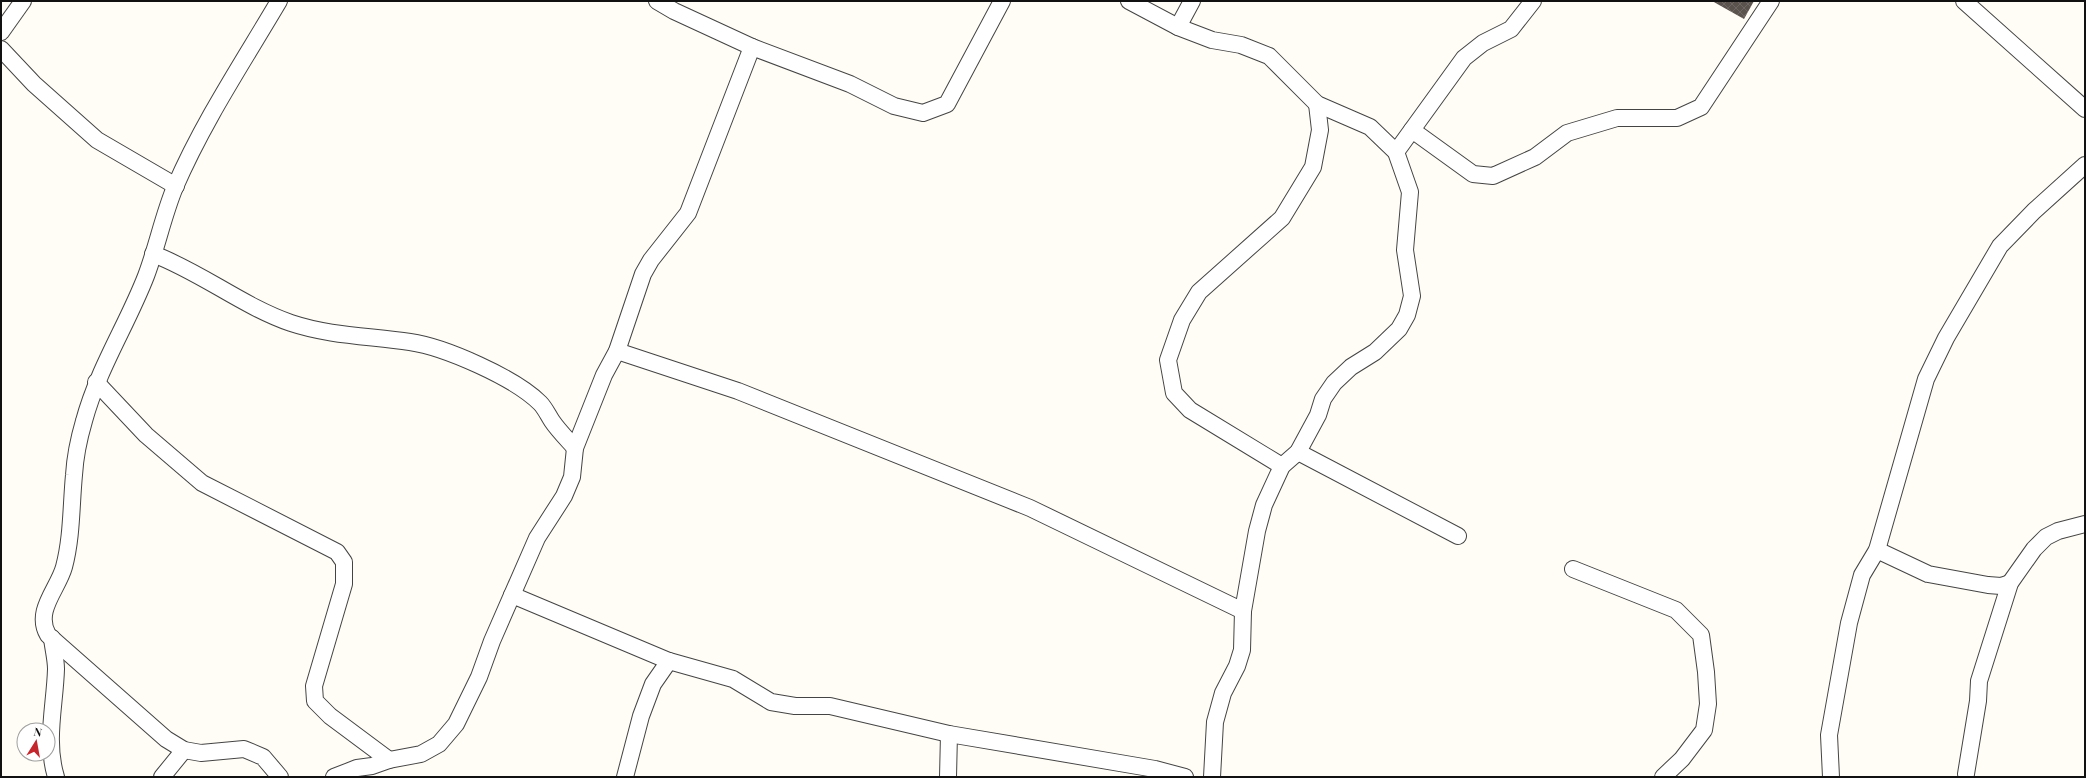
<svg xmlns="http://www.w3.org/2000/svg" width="2086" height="778" font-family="'Playfair Display',serif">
<defs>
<pattern id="building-cross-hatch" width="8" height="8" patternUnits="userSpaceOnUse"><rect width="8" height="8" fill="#5a524d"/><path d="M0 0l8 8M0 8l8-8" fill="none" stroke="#6d6662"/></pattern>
</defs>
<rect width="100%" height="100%" fill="#fffdf5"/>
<path fill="url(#building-cross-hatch)" d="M 1712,1 L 1754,1 L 1744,19 Z"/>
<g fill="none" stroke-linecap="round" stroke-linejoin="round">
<g stroke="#444" stroke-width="18">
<g id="street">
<path d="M 279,1 C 243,62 203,122 175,187 C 163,216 157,247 146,276 C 127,325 98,369 84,421 C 79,438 75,458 74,475 C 71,506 72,537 64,567 C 58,589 34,611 48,635 L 166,739 L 184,750 L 201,753 L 244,749 L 263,757 L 280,777"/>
<path d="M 657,1 L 674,11 L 752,47 L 850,84 L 894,106 L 923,113 L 947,104 L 1002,1"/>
<path d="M 1129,1 L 1178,27 L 1212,40 L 1241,45 L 1269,56 L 1317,104 L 1370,127 L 1396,152 L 1410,192 L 1405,250 L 1412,296 L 1407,315 L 1399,329 L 1375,352 L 1351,367 L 1334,383 L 1323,399 L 1318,415 L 1298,452 L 1282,466 L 1264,505 L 1257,531 L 1243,611 L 1242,650 L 1237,666 L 1223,693 L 1215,722 L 1212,777"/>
<path d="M 1964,1 L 2085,109"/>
<path d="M 1178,27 L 1192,1"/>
<path d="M 1,32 L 23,1"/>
<path d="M 1,49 L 34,84 L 97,140 L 176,186"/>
<path d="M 1412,130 L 1473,174 L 1493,176 L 1535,157 L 1567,133 L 1617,118 L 1677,118 L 1701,107 L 1771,1"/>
<path d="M 1396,152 L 1464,58 L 1483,43 L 1511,29 L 1533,1"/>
<path d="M 153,254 C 201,272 242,306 291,323 C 330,336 370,336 410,342 C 445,347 515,378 540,403 C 545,408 548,415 552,421 C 558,430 567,439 575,448"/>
<path d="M 617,351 L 738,391 L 1030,508 L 1243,611"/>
<path d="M 96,382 L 146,435 L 202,483 L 337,552 L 344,562 L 344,584 L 314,686 L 315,701 L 330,716 L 389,760"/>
<path d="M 1298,452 L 1458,536"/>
<path d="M 1282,466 L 1190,410 L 1174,393 L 1168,360 L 1182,320 L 1199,292 L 1282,218 L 1313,167 L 1320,130 L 1317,104"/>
<path d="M 1877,550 L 1928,574 L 1988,585 L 2001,586 L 2010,583"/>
<path d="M 1573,569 L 1676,610 L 1701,635 L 1706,672 L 1708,704 L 1704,730 L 1682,759 L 1663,777"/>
<path d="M 512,595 L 669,661 L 733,679 L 771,702 L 795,706 L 830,706 L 949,734 L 1155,769 L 1185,777"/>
<path d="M 52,638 C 53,648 56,659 56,669 C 55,705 45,741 56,777"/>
<path d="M 1966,774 L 1978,701 L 1979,681 L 2010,583 L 2034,549 L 2046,537 L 2058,531 L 2085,524"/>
<path d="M 162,777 L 184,750"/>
<path d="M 334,777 L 357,768 L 372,766 L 389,760 L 421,754 L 439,744 L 456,724 L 479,677 L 492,641 L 537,538 L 564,496 L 572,477 L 575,448 L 604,375 L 617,351 L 643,274 L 651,260 L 688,213 L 752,47"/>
<path d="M 625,777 L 641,716 L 653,684 L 669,661"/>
<path d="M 948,777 L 949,734"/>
<path d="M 1831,777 L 1829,735 L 1849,623 L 1862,575 L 1877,550 L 1926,379 L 1946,338 L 2000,246 L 2034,211 L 2085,165"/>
</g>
</g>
<use href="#street" stroke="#fff" stroke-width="16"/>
</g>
<rect width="2086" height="778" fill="none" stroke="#111111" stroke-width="4"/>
<g transform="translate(36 742) rotate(11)"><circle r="19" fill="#ffffff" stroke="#a0a0a0"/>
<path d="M0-3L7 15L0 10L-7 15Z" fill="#c4262e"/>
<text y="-6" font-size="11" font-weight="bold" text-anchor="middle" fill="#111111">N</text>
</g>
</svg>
